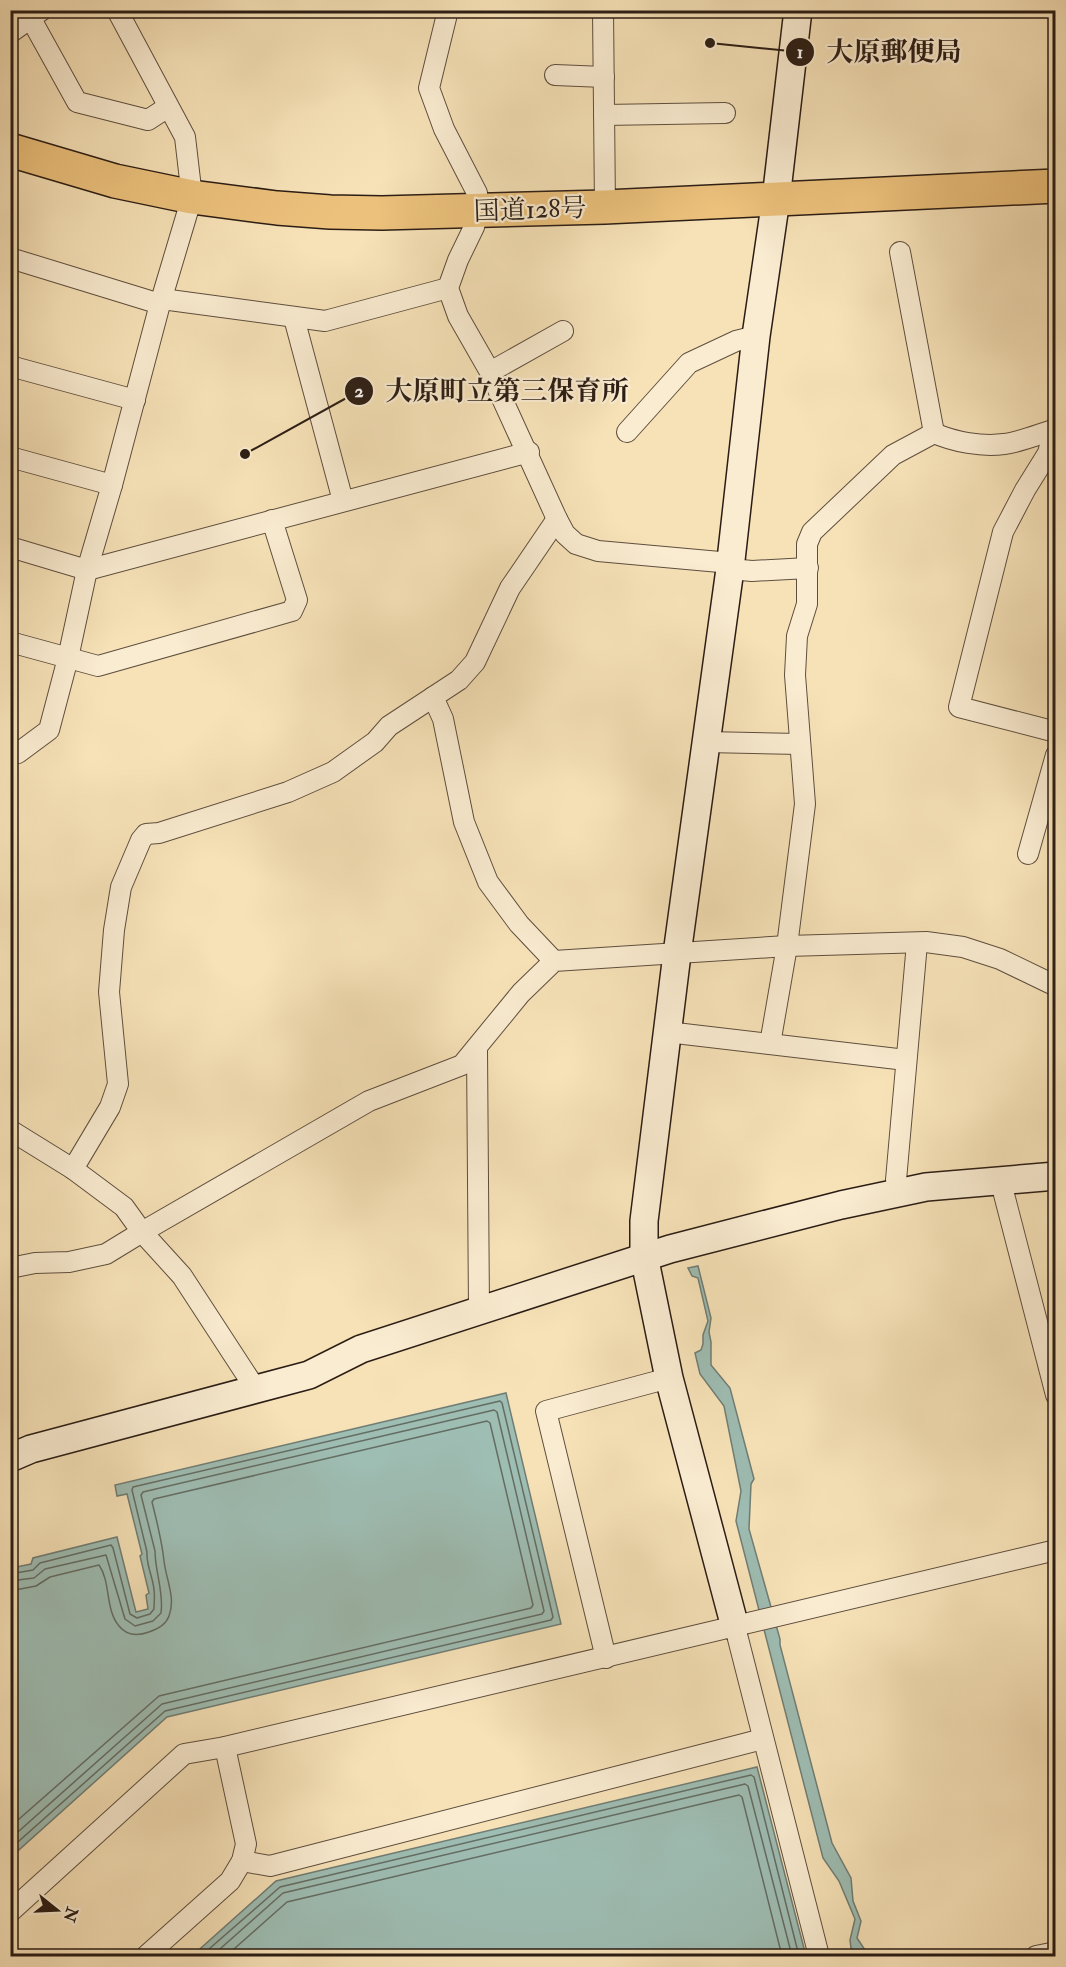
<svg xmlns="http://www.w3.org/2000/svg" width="1066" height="1967" font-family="'IM FELL Double Pica','Noto Serif JP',serif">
<rect width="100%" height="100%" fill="#f7e2b8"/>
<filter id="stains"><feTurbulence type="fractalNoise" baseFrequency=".00333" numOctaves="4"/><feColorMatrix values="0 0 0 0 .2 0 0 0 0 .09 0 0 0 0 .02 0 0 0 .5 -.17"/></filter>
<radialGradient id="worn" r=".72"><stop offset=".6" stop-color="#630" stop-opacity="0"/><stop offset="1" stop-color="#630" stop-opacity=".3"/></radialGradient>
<g fill="#9ebdb3" stroke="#707d74" stroke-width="1.5">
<path d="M 698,1266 L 711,1318 L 709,1332 L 711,1342 L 711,1365 L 730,1388 L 754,1479 L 751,1484 L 749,1529 L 780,1639 L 780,1645 L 832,1843 L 851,1878 L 853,1901 L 861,1921 L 857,1938 L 869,1956 L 861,1956 L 851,1948 L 850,1940 L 855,1919 L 839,1881 L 823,1858 L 736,1521 L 741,1491 L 724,1406 L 700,1374 L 695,1353 L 701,1350 L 703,1344 L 703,1335 L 708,1321 L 698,1278 L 692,1276 L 688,1268 Z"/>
<path d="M 506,1393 L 561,1624 L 167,1717 L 11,1857 L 11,1568 L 31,1564 L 33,1558 L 117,1537 L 136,1612 L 148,1609 L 146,1595 L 149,1593 L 140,1556 L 142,1554 L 127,1494 L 117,1496 L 115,1485 Z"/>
<path d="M 757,1767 L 806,1956 L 192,1956 L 276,1881 Z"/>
</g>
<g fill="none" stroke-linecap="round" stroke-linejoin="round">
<g stroke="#646d64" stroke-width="1.5">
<path d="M 10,1574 L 33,1570 L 40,1563 L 111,1545 L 113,1548 L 130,1614 L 137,1618 L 150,1614 L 154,1609 C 154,1603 155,1596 154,1590 C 153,1577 146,1565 147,1552 L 132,1490 L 133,1487 L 500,1401 L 502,1403 L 553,1617 L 551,1620 L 165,1711 L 10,1849"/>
<path d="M 10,1581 L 34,1578 L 45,1569 L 106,1555 L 125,1619 L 135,1626 L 153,1621 L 161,1613 C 164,1592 155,1572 155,1551 L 141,1495 L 143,1492 L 494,1410 L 497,1412 L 544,1611 L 542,1614 L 162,1704 L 10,1839"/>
<path d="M 10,1591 L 36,1586 L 50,1577 L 99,1565 C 111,1582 105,1610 119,1626 C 127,1636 138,1636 149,1632 C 158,1629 166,1625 169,1616 C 176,1598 166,1579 164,1561 C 162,1541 157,1522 152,1502 L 154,1499 L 487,1421 L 490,1423 L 533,1605 L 531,1608 L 159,1696 L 10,1827"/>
<path d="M 201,1956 L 280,1887 L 751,1775 L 754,1777 L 799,1956"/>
<path d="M 212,1956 L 283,1893 L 745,1784 L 748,1786 L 792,1956"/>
<path d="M 226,1956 L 287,1902 L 739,1795 L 742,1797 L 782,1956"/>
</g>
<g stroke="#5e4e3e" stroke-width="22">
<g id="street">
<path d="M 26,10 L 77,102 L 148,120 L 168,107"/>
<path d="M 448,10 L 429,88 L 444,129 L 477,193 L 478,210 L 474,227 L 458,260 L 448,288 L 458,316 L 490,372 L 557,519 L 565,534 L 576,544 L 598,551 L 731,563"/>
<path d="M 603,10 L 605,207"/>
<path d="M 10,33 L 42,10"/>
<path d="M 555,75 L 604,77"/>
<path d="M 604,115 L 725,113"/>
<path d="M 900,252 L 934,433"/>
<path d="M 10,258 L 160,304"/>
<path d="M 162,299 L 325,321 L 448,288"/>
<path d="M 294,318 L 343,501"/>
<path d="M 10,366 L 135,400"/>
<path d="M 490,372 L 563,331"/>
<path d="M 1054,430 L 1048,453 L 1025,490 L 1003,532 L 959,707 L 1056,732"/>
<path d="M 627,432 L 689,363 L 736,341 L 756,336"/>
<path d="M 10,457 L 112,485"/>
<path d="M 10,547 L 87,570 L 529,452"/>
<path d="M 730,569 L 752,571 L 808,568"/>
<path d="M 10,642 L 98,666 L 292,611 L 297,600 L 272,520"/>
<path d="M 433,697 L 443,719 L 464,822 L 488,882 L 519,924 L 554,961"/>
<path d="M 706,742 L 800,744"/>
<path d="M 10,747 L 18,753 L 49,730 L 68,658 L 87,570 L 112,485 L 160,304 L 192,197 L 185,137 L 117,10"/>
<path d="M 1028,854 L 1056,755"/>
<path d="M 667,1032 L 906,1060"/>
<path d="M 770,1044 L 787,946 L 805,804 L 795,675 L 797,636 L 807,604 L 807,544 L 812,532 L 893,455 L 934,433 C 954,442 982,447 1004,444 C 1021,442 1039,434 1056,429"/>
<path d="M 477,1050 L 479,1309"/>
<path d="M 10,1130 L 73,1169 L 124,1207 L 142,1232 L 182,1276 L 255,1388"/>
<path d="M 73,1169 L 110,1107 L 118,1084 L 109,992 L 114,930 L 121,887 L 141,840 L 146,834 L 159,833 L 288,792 L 333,772 L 375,742 L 389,726 L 459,680 L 475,662 L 510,588 L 557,519"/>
<path d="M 1000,1179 L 1056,1395"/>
<path d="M 896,1180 L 917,943"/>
<path d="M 10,1268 L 35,1263 L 69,1262 L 106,1254 L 142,1232 L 369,1101 L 462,1065 L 521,993 L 554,961 L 787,946 L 926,942 L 963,947 L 1000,959 L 1056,986"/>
<path d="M 735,1627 L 819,1956"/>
<path d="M 606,1658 L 546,1411 L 669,1378"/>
<path d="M 242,1861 L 270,1866 L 763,1739"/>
<path d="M 10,1912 L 184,1754 L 225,1747 L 1056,1550"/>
<path d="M 146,1956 L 230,1881 L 242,1861 L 246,1844 L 225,1747"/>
<path d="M 1036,1956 L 1056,1952"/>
</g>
</g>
<g stroke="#2b1d15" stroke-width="30">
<g id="secondary">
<path d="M 10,1458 L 31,1449 L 309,1375 L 361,1349 L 670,1249 L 841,1205 L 926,1187 L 1056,1176"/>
<path d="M 735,1627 L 669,1378 L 644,1256 L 644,1221 L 677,954 L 730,569 L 756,336 L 776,199 L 798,10"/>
</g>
</g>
<g stroke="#2b1d15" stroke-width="36">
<path id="highway" d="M 10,150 L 115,181 L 192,197 L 277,208 L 330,212 L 382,213 L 605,207 L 1056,186"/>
</g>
<use href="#street" stroke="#faecd1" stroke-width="20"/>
<use href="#secondary" stroke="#faecd1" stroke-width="27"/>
<use href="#highway" stroke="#ecc17c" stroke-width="33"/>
</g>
<g text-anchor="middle" stroke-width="4.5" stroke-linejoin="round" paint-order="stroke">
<g font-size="26" fill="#2b1d15" stroke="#faecd1">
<text transform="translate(530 209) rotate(-2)" y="9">国道128号</text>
</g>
</g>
<path fill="none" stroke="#2b1d15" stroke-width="2" d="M710 43L800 52M245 454L359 391"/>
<g fill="#2b1d15" stroke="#faecd1" stroke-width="2">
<circle cx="710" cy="43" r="6"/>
<circle cx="245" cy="454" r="6"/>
<circle cx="800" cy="52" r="15"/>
<circle cx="359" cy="391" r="15"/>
</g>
<g font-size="18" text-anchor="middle" font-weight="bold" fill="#fff">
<text x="800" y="58">1</text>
<text x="359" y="397">2</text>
</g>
<g font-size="27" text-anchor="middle" font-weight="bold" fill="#2b1d15" stroke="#faecd1" stroke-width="4.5" stroke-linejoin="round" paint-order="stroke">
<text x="894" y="61">大原郵便局</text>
<text x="507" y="400">大原町立第三保育所</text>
</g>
<rect width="1066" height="1967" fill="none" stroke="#f7e2b8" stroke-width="36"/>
<rect x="12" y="12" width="1042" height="1943" fill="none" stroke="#2b1d15" stroke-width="3"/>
<rect x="18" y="18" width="1030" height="1931" fill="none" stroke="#2b1d15" stroke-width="1.5"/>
<g transform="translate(57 1910) rotate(108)" stroke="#faecd1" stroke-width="4.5" paint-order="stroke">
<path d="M0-4.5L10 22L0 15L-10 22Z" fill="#2b1d15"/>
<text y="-9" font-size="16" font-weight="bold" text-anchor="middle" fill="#2b1d15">N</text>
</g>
<rect width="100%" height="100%" filter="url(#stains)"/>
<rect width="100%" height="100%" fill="url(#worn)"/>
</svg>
